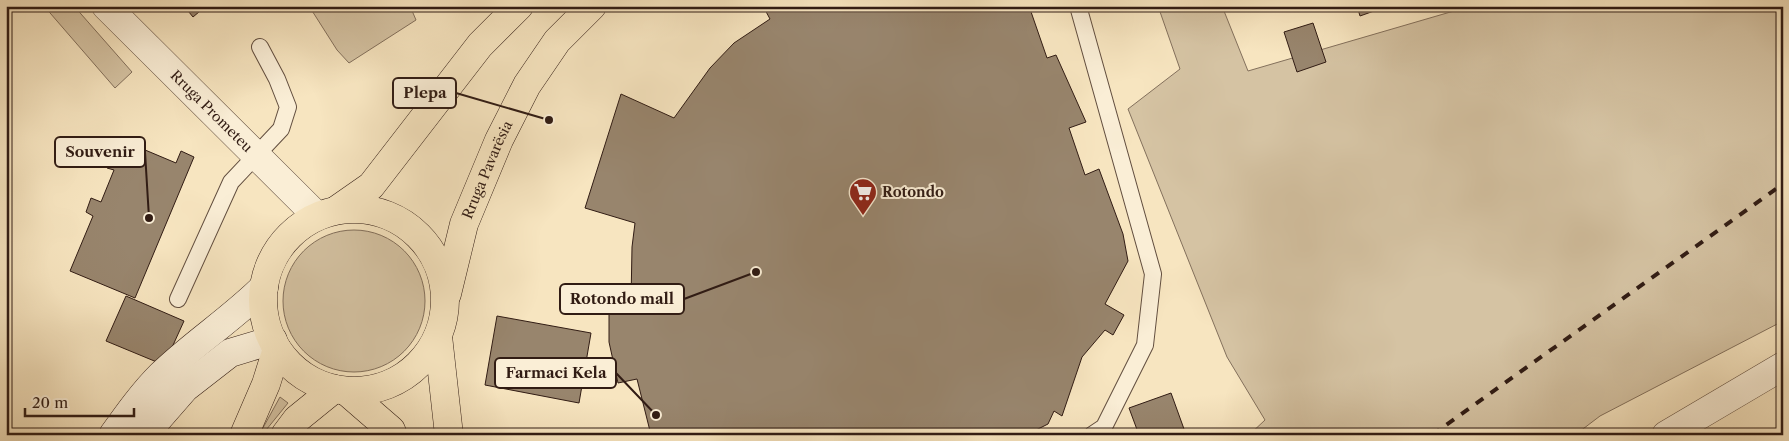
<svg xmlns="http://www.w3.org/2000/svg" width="1789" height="441" font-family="'Libre Caslon Text',serif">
<rect width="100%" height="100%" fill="#f7e5c0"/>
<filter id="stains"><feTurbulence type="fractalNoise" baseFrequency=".004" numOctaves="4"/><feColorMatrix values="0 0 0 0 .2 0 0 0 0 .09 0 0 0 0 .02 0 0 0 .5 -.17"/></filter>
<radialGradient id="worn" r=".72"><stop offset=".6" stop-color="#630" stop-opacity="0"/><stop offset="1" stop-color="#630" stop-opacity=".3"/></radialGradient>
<g fill="#d5c3a3" stroke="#83705c">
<path d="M 44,6 L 74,6 L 132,72 L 115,88 Z"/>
<path d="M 309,6 L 410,6 L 416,20 L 349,63 L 337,50 Z"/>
<path d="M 1158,6 L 1222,6 L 1248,71 L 1471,6 L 1783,6 L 1783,321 L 1600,416 L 1575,435 L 1249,435 L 1265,420 L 1227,357 L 1128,109 L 1180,69 Z"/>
<circle cx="354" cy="301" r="71"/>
<path d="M 280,397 L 288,403 L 262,435 L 259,435 Z"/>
</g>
<g fill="#98856d" stroke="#311c14">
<path d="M 184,6 L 206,6 L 193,17 Z"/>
<path d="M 763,6 L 1029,6 L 1047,58 L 1056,55 L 1086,122 L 1069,128 L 1085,175 L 1099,169 L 1123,234 L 1128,261 L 1105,304 L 1124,315 L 1113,335 L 1105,330 L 1082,357 L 1062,416 L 1054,411 L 1048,424 L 1026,435 L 651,435 L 637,379 L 618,383 L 609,342 L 609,304 L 631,302 L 632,247 L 635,223 L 585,208 L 621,94 L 674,118 L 710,68 L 734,43 L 770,19 Z"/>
<path d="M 1357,6 L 1388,6 L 1360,16 Z"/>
<path d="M 1313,23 L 1326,62 L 1297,72 L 1284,32 Z"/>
<path d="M 119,139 L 176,163 L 181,151 L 194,157 L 135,298 L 70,271 L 93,216 L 86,212 L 91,198 L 101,202 L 114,170 L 107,168 Z"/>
<path d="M 126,296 L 184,321 L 164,365 L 106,341 Z"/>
<path d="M 497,316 L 591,333 L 579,403 L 485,385 Z"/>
<path d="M 1171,393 L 1184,429 L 1168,435 L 1139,435 L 1129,408 Z"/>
</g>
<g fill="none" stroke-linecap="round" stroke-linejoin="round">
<g stroke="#624e3f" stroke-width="18">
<g id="service">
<path d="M 1078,6 L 1153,274 L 1145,345 L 1104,427 L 1092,435"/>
<path d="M 178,299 L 231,182 L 281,129 L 288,107 L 277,79 L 260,47"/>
</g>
</g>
<g stroke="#624e3f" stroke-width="29">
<g id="minor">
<path id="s1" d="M 106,6 L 317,216"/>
</g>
</g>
<g stroke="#624e3f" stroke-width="29">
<path id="tertiary" d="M 1666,435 L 1783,366"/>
</g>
<g stroke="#311c14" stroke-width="29">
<g id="secondary">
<path d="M 113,435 C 128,414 143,393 161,375 C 194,343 232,319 264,287"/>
<path d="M 144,435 L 185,388 L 230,353 L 273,340"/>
</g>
</g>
<g stroke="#311c14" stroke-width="29">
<g id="primary">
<path d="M 338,209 L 371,186 L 480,45 L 519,6"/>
<circle cx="354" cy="300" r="91"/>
<path id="s2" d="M 447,294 L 464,224 L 499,140 L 527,85 L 557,41 L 592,6"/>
<path d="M 438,336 L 449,435"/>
<path d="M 346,391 L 391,430 L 393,435"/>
</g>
</g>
<g stroke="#311c14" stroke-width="29">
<g id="trunk">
<path d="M 244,435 L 266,384 L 277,349"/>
<path d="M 285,435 L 297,419 L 334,389"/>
</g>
</g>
<use href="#service" stroke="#faeed6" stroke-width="16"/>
<use href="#minor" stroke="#faeed6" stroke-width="28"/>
<use href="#tertiary" stroke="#faeed6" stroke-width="28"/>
<use href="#secondary" stroke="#faeed6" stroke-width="28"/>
<use href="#primary" stroke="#f7e5c0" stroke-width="28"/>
<use href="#trunk" stroke="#f7e5c0" stroke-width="28"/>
<path stroke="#311c14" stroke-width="4" stroke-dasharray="9 9" stroke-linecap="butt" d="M 1432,435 L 1783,184"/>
</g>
<defs>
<g id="supermarket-pin" transform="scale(1.4375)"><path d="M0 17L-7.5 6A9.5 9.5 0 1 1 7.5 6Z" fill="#8f2418" stroke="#faeed6"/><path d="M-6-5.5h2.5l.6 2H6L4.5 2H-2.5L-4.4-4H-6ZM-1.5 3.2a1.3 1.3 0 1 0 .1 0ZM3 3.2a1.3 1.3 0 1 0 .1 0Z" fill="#fff"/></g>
</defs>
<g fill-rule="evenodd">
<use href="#supermarket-pin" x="863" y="192"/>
</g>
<g text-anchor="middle" stroke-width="4" stroke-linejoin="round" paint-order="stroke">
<g font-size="14" fill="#311c14" stroke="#faeed6">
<text dy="5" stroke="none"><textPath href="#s1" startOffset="149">Rruga Prometeu</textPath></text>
<text dy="5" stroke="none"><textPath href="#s2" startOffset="131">Rruga Pavarësia</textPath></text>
</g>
<g font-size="14" font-weight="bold" fill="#311c14" stroke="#faeed6" text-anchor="start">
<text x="882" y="197">Rotondo</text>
</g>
</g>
<path fill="none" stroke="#311c14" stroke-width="2" d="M549 120L456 93M149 218L145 152M756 272L684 299M656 415L616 373"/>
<g fill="#311c14" stroke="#faeed6" stroke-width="2">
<circle cx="549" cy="120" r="5"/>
<circle cx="149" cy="218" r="5"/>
<circle cx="756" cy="272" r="5"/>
<circle cx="656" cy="415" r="5"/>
</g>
<g fill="#faeed6" stroke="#311c14" stroke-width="2">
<rect x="393" y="78" width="63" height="30" rx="5"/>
<rect x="55" y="137" width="90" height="30" rx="5"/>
<rect x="560" y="284" width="124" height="30" rx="5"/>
<rect x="495" y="358" width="121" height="30" rx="5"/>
</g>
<g font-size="15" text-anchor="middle" font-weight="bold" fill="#311c14">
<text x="425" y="98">Plepa</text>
<text x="100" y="157">Souvenir</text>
<text x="622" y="304">Rotondo mall</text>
<text x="556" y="378">Farmaci Kela</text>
</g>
<rect width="1789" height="441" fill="none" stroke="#f7e5c0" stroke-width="25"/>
<rect x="8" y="8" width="1774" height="426" fill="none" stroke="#311c14" stroke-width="2.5"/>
<rect x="12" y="12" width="1764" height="416" fill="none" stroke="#311c14"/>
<path d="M25 408v8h109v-8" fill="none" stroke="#311c14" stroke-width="2.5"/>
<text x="32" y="408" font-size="15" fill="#311c14" stroke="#faeed6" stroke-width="4" paint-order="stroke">20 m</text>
<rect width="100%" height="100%" filter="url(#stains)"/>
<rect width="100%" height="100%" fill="url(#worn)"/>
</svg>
